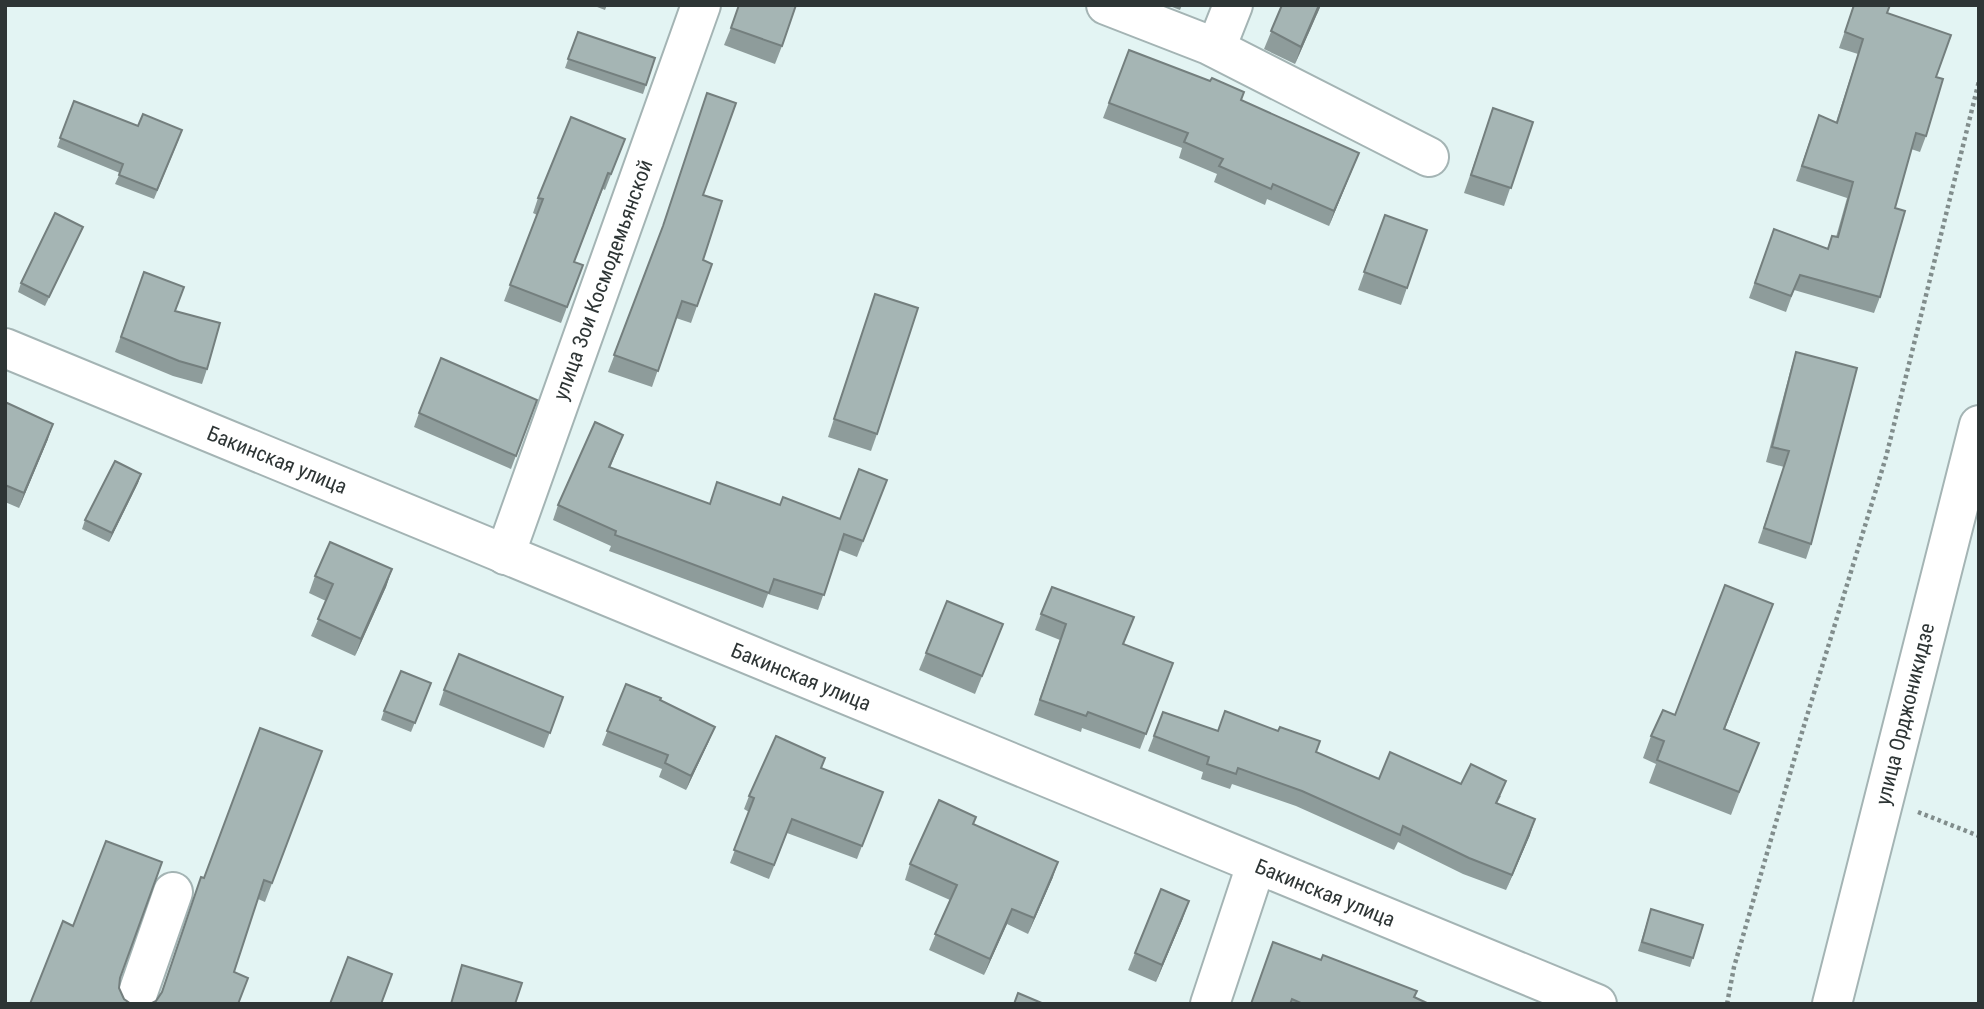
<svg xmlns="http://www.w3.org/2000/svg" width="1984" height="1009" font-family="'Roboto Condensed',sans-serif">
<rect width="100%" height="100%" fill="#e3f4f3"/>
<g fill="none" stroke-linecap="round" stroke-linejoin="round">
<g stroke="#a4b4b4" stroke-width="42">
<g id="minor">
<path d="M 1106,5 L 1209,45 L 1429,157"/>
<path d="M 1216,48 L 1233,5"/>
<path d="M 5,348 L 1597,1004"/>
<path d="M 505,555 L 701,5"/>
<path d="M 134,1004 L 173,892"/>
<path d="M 1210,1004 L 1256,865"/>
<path d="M 1832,1004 L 1979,425"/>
</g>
</g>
<g stroke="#818d8c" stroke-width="4.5" stroke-dasharray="3.5 3.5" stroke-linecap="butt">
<path d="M 1918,812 L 1979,836"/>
<path d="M 1727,1004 L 1734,967 L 1803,729 L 1886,457 L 1979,81"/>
</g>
<use href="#minor" stroke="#fff" stroke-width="38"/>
</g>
<g fill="#8e9c9b">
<path d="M 592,5 L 607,5 L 605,10 Z"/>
<path d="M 1167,5 L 1182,5 L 1180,10 Z"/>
<path d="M 1282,5 L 1321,5 L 1295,64 L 1264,49 Z"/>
<path d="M 1854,5 L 1887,13 L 1936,77 L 1926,136 L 1920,152 L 1911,149 L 1895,208 L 1880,297 L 1874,313 L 1794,290 L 1786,312 L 1749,298 L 1774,229 L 1827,249 L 1832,236 L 1836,237 L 1847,198 L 1796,181 L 1813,131 L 1836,122 L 1858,54 L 1839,48 Z"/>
<path d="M 731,28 L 782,46 L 775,64 L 724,45 Z"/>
<path d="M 578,32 L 646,85 L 643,94 L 565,68 Z"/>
<path d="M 1129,50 L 1210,81 L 1244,92 L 1241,100 L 1359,153 L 1329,226 L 1267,199 L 1265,205 L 1214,182 L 1217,174 L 1179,158 L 1182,148 L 1103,118 Z"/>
<path d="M 74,101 L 138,126 L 179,139 L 154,199 L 115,184 L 120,173 L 57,147 Z"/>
<path d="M 1493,108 L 1533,122 L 1504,206 L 1464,193 Z"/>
<path d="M 625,139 L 605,190 L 603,189 L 574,262 L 583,265 L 561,323 L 504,301 L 537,215 L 533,213 L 538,198 Z"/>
<path d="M 703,195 L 703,260 L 712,264 L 691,323 L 676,318 L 652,387 L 608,372 L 659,238 Z"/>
<path d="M 1385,215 L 1427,230 L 1401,305 L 1358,290 Z"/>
<path d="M 83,227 L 79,236 L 45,306 L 18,292 L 21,283 Z"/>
<path d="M 144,272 L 175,311 L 207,369 L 202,384 L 173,376 L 115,352 Z"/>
<path d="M 875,294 L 877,434 L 871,451 L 828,437 Z"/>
<path d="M 1796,352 L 1811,544 L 1806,559 L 1758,543 L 1784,467 L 1766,462 L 1791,368 Z"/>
<path d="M 537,400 L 511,469 L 414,427 L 419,413 Z"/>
<path d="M 5,402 L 48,439 L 19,508 L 5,502 Z"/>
<path d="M 623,435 L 610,468 L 710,504 L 780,505 L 840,519 L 887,480 L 857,557 L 839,550 L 818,610 L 768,594 L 763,608 L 609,551 L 611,546 L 553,520 L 558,505 Z"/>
<path d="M 141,474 L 138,483 L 109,542 L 82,529 L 85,520 Z"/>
<path d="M 392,569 L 386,587 L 355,656 L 311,636 L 326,601 L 309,593 L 315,576 Z"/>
<path d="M 1773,604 L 1725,729 L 1750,765 L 1731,815 L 1649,783 L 1656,764 L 1643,758 L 1651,736 L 1675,715 Z"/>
<path d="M 1041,614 L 1173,663 L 1140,749 L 1082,728 L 1081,732 L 1034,715 L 1060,640 L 1035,630 Z"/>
<path d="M 1003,624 L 975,694 L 919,670 L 926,653 Z"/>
<path d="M 431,683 L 411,732 L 381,720 L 384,711 Z"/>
<path d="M 626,684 L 709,741 L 686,790 L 659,777 L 662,769 L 602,745 Z"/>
<path d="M 444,690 L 563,697 L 544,748 L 439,705 Z"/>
<path d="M 1163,712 L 1218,731 L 1316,752 L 1379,779 L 1461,784 L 1501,796 L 1497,803 L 1530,835 L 1506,890 L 1463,874 L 1398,842 L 1394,850 L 1296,806 L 1232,784 L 1230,789 L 1201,779 L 1203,772 L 1148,751 Z"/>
<path d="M 322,751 L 265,902 L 258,899 L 156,1001 L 161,993 L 204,878 Z"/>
<path d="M 825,758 L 821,768 L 883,792 L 857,859 L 787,833 L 769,879 L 730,863 L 749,812 L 744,809 L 749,796 Z"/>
<path d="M 976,817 L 973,824 L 1053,877 L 1028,934 L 1007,924 L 984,975 L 929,950 L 950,900 L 905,880 L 910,864 Z"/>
<path d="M 1651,909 L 1703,925 L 1690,967 L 1638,951 Z"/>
<path d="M 1183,918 L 1156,982 L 1128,970 L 1135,953 Z"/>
<path d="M 1273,942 L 1415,997 L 1429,1004 L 1251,1004 Z"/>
</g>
<g fill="#747f7e">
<path d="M 1319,5 L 1321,5 L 1295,64 L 1301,47 Z"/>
<path d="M 1359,153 L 1353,168 L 1329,226 L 1334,211 Z"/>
<path d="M 53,424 L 48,439 L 19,508 L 24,493 Z"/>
<path d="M 141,474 L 138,483 L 109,542 L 112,533 Z"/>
<path d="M 392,569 L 386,587 L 355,656 L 361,639 Z"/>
<path d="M 715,727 L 709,741 L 686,790 L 691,776 Z"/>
<path d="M 1535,819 L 1530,835 L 1506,890 L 1512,875 Z"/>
<path d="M 1058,862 L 1053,877 L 1028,934 L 1034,918 Z"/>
<path d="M 1189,901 L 1183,918 L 1156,982 L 1162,965 Z"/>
<path d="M 1012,909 L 1007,924 L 984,975 L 990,959 Z"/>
</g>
<g fill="#a5b5b4" stroke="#747f7e" stroke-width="2">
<path d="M 739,5 L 796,5 L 782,46 L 731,28 Z"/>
<path d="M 1282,5 L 1319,5 L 1301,47 L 1271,31 Z"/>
<path d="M 1854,5 L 1890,5 L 1887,13 L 1951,35 L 1936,77 L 1943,79 L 1926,136 L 1916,133 L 1895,208 L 1905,211 L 1880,297 L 1800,275 L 1791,296 L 1755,283 L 1774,229 L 1828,249 L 1832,236 L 1838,237 L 1853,182 L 1802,166 L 1819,115 L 1837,123 L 1863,39 L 1845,32 Z"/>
<path d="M 578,32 L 655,58 L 646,85 L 568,59 Z"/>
<path d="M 1129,50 L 1210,81 L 1212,78 L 1244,92 L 1241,100 L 1359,153 L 1334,211 L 1273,184 L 1271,189 L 1219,166 L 1223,159 L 1184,142 L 1188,133 L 1109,103 Z"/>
<path d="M 707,93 L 736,103 L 703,195 L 722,201 L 703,260 L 712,264 L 697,306 L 682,301 L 658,371 L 614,355 L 663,226 Z"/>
<path d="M 74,101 L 138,126 L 143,114 L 182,130 L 157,190 L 119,175 L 123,164 L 60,138 Z"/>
<path d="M 1493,108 L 1533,122 L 1511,188 L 1471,175 Z"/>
<path d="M 571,117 L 625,139 L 611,174 L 608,173 L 574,262 L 583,265 L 567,307 L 510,285 L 543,199 L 538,198 Z"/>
<path d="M 55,213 L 83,227 L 49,297 L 21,283 Z"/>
<path d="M 1385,215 L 1427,230 L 1407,288 L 1364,272 Z"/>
<path d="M 144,272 L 184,287 L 175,311 L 220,323 L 207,369 L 179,361 L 121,337 Z"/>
<path d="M 875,294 L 918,308 L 877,434 L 834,419 Z"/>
<path d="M 1796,352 L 1857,368 L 1811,544 L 1764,528 L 1789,451 L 1772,447 Z"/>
<path d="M 441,358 L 537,400 L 516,456 L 419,413 Z"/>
<path d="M 5,402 L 53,424 L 24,493 L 5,485 Z"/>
<path d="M 595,422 L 623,435 L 609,467 L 710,504 L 717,482 L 780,505 L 783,497 L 840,519 L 859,469 L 887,480 L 863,541 L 844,534 L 824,595 L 774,579 L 769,593 L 615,535 L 616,531 L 558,505 Z"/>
<path d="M 115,461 L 141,474 L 112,533 L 85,520 Z"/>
<path d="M 330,542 L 392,569 L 361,639 L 318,619 L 333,584 L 315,576 Z"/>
<path d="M 1725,585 L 1773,604 L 1724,729 L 1759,743 L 1739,792 L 1657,760 L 1664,741 L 1651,736 L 1663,710 L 1675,715 Z"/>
<path d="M 1052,587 L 1134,617 L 1123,644 L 1173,663 L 1146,734 L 1088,712 L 1086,716 L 1040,700 L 1066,624 L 1041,614 Z"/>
<path d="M 947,601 L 1003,624 L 982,676 L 926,653 Z"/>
<path d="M 459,654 L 563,697 L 550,733 L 444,690 Z"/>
<path d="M 401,671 L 431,683 L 415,723 L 384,711 Z"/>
<path d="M 626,684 L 661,698 L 660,700 L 715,727 L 691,776 L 665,763 L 668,755 L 607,731 Z"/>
<path d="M 1225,711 L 1278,731 L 1280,727 L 1320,741 L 1316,752 L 1379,779 L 1390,752 L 1461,784 L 1471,764 L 1506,781 L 1496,803 L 1535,819 L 1512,875 L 1469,858 L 1403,826 L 1400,835 L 1302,791 L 1238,768 L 1236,774 L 1207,764 L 1209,757 L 1154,736 L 1163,712 L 1218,731 Z"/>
<path d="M 260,728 L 322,751 L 272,883 L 264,880 L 234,972 L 248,978 L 238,1004 L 150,1004 L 156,1001 L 162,992 L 201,877 L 204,878 Z"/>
<path d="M 776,736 L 825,758 L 821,768 L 883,792 L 862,846 L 792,819 L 774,865 L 734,850 L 754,798 L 749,796 Z"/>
<path d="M 939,800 L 976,817 L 973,824 L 1058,862 L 1034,918 L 1012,909 L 990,959 L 935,934 L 957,885 L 910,864 Z"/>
<path d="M 106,841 L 162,862 L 120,978 L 119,988 L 124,999 L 131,1004 L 30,1004 L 63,921 L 73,926 Z"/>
<path d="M 1161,889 L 1189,901 L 1162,965 L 1135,953 Z"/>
<path d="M 1651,909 L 1703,925 L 1693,958 L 1642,942 Z"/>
<path d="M 1273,942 L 1321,960 L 1323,955 L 1417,991 L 1414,997 L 1429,1004 L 1303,1004 L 1292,999 L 1290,1004 L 1251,1004 Z"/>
<path d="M 348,957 L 392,974 L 381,1004 L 330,1004 Z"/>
<path d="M 462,965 L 522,983 L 515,1004 L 451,1004 Z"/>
<path d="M 1018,993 L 1044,1004 L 1014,1004 Z"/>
</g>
<g text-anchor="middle" stroke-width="6" stroke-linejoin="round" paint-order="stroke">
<g font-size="21" fill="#2e3535" stroke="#fff">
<text transform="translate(603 280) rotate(-70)" y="7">улица Зои Космодемьянской</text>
<text transform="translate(277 460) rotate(22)" y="7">Бакинская улица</text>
<text transform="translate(801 677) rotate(22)" y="7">Бакинская улица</text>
<text transform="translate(1905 714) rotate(-76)" y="7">улица Орджоникидзе</text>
<text transform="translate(1325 893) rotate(22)" y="7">Бакинская улица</text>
</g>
</g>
<rect width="1984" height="1009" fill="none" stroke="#2e3535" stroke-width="14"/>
</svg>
